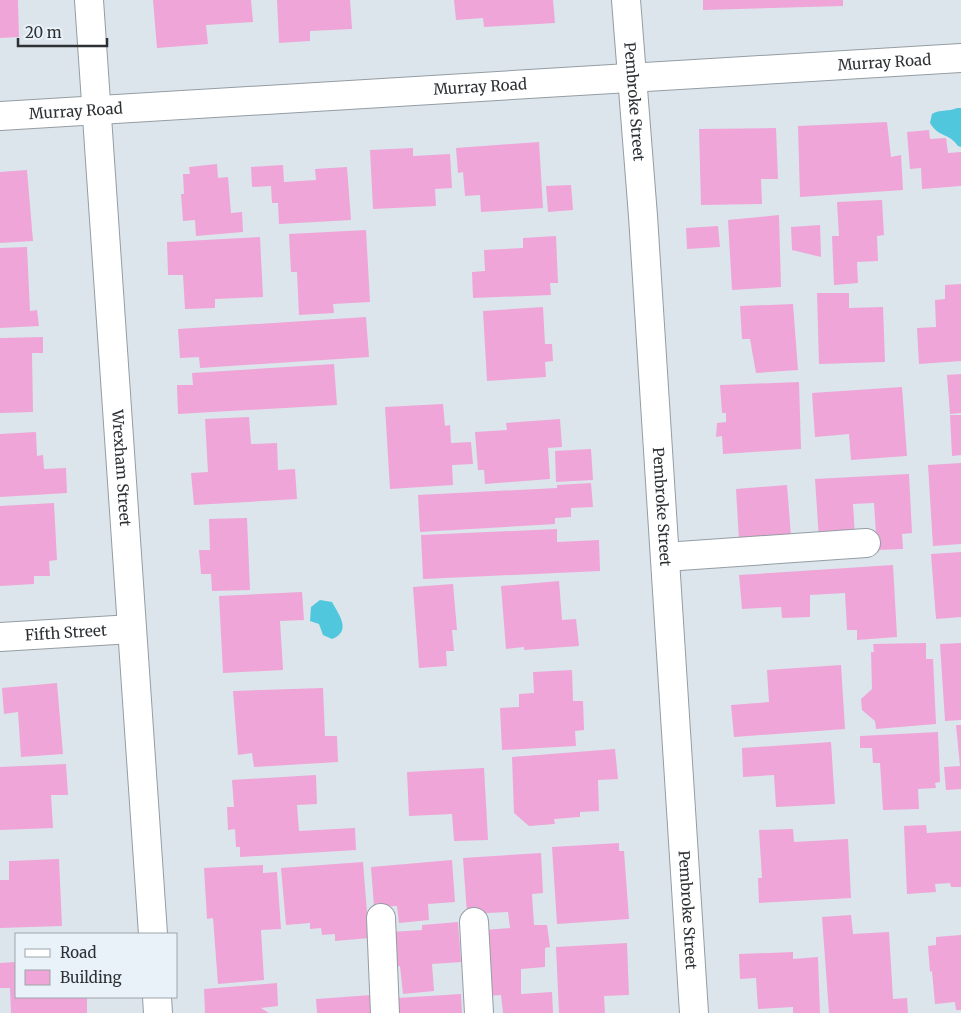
<svg xmlns="http://www.w3.org/2000/svg" width="961" height="1013" font-family="Merriweather,serif">
<rect width="100%" height="100%" fill="#dce5ec"/>
<g fill="#50c7dd">
<path d="M 957,108 L 961,108 L 961,147 L 958,146 C 948,132 939,138 930,123 L 932,114 C 940,109 948,112 957,108 Z"/>
<path d="M 320,600 L 332,602 C 339,615 352,631 332,639 L 323,635 L 319,624 L 310,621 L 311,607 Z"/>
</g>
<g fill="#efa5d8">
<path d="M 0,0 L 18,0 L 19,37 L 0,38 Z"/>
<path d="M 153,0 L 251,0 L 253,22 L 206,25 L 208,44 L 157,48 Z"/>
<path d="M 277,0 L 350,0 L 352,29 L 310,31 L 310,41 L 279,43 Z"/>
<path d="M 454,0 L 553,0 L 555,23 L 484,27 L 483,18 L 456,20 Z"/>
<path d="M 703,0 L 843,0 L 843,6 L 703,10 Z"/>
<path d="M 887,122 L 891,157 L 901,155 L 903,190 L 800,197 L 798,126 Z"/>
<path d="M 776,128 L 778,179 L 761,179 L 762,204 L 701,205 L 699,129 Z"/>
<path d="M 929,130 L 930,139 L 946,138 L 948,153 L 961,152 L 961,186 L 922,189 L 921,168 L 910,169 L 907,132 Z"/>
<path d="M 539,142 L 543,208 L 481,212 L 480,195 L 465,196 L 463,172 L 458,173 L 456,148 Z"/>
<path d="M 413,148 L 413,156 L 450,154 L 452,188 L 435,189 L 436,206 L 373,209 L 370,150 Z"/>
<path d="M 217,164 L 218,178 L 228,177 L 231,213 L 242,212 L 243,232 L 196,236 L 195,220 L 183,221 L 181,194 L 184,194 L 183,174 L 190,174 L 189,167 Z"/>
<path d="M 283,165 L 284,182 L 316,180 L 315,169 L 347,167 L 351,220 L 279,224 L 278,203 L 272,203 L 271,186 L 252,187 L 251,167 Z"/>
<path d="M 27,170 L 33,241 L 0,243 L 0,172 Z"/>
<path d="M 571,185 L 573,210 L 548,212 L 546,186 Z"/>
<path d="M 882,200 L 884,235 L 877,236 L 878,261 L 857,262 L 858,283 L 834,285 L 832,236 L 839,236 L 837,202 Z"/>
<path d="M 779,215 L 781,287 L 732,290 L 728,220 Z"/>
<path d="M 820,225 L 821,257 L 792,250 L 791,227 Z"/>
<path d="M 718,226 L 720,247 L 687,249 L 686,228 Z"/>
<path d="M 366,230 L 370,302 L 333,304 L 334,313 L 299,315 L 297,272 L 291,272 L 289,234 Z"/>
<path d="M 556,236 L 558,283 L 550,283 L 551,295 L 473,298 L 472,272 L 485,271 L 484,250 L 523,248 L 523,238 Z"/>
<path d="M 260,237 L 263,297 L 215,299 L 215,308 L 185,309 L 183,275 L 168,275 L 167,242 Z"/>
<path d="M 27,247 L 30,311 L 37,310 L 39,326 L 0,328 L 0,248 Z"/>
<path d="M 961,284 L 961,361 L 919,364 L 917,328 L 936,327 L 935,300 L 945,299 L 945,285 Z"/>
<path d="M 817,293 L 849,293 L 849,308 L 883,307 L 885,362 L 819,364 Z"/>
<path d="M 793,304 L 798,370 L 756,373 L 750,339 L 742,339 L 740,306 Z"/>
<path d="M 543,307 L 545,344 L 552,344 L 553,361 L 545,362 L 546,377 L 487,381 L 483,311 Z"/>
<path d="M 366,317 L 369,357 L 200,368 L 199,357 L 180,358 L 178,329 Z"/>
<path d="M 43,337 L 43,353 L 32,353 L 33,412 L 0,413 L 0,338 Z"/>
<path d="M 334,364 L 337,405 L 178,414 L 177,385 L 193,385 L 192,373 Z"/>
<path d="M 961,374 L 961,413 L 950,414 L 947,375 Z"/>
<path d="M 799,382 L 801,449 L 723,454 L 722,436 L 716,437 L 717,423 L 726,422 L 726,413 L 722,413 L 720,385 Z"/>
<path d="M 902,387 L 907,456 L 851,460 L 849,434 L 815,437 L 812,393 Z"/>
<path d="M 443,404 L 445,426 L 450,425 L 451,443 L 471,442 L 473,464 L 452,465 L 453,485 L 390,489 L 385,407 Z"/>
<path d="M 950,415 L 961,415 L 961,455 L 952,456 Z"/>
<path d="M 249,417 L 251,444 L 277,443 L 278,470 L 295,469 L 297,499 L 194,505 L 191,473 L 208,472 L 205,419 Z"/>
<path d="M 560,419 L 562,447 L 548,448 L 550,479 L 485,484 L 484,470 L 478,470 L 475,432 L 507,430 L 506,423 Z"/>
<path d="M 36,432 L 37,456 L 43,455 L 44,469 L 66,468 L 67,493 L 0,497 L 0,434 Z"/>
<path d="M 591,449 L 593,480 L 556,482 L 555,451 Z"/>
<path d="M 961,463 L 961,544 L 933,546 L 928,465 Z"/>
<path d="M 909,474 L 912,533 L 902,534 L 903,549 L 877,550 L 874,503 L 853,504 L 855,536 L 819,539 L 815,479 Z"/>
<path d="M 591,483 L 593,507 L 571,508 L 571,517 L 555,518 L 555,524 L 420,532 L 418,495 L 557,488 L 557,485 Z"/>
<path d="M 787,485 L 791,536 L 739,540 L 736,489 Z"/>
<path d="M 54,503 L 57,560 L 49,561 L 50,576 L 34,576 L 34,584 L 0,586 L 0,506 Z"/>
<path d="M 247,518 L 250,590 L 212,591 L 211,574 L 201,574 L 199,550 L 210,550 L 209,519 Z"/>
<path d="M 557,529 L 557,542 L 599,540 L 600,571 L 423,579 L 421,535 Z"/>
<path d="M 961,552 L 961,617 L 936,619 L 931,554 Z"/>
<path d="M 893,565 L 897,637 L 857,640 L 857,630 L 847,630 L 845,593 L 810,595 L 810,617 L 782,618 L 781,607 L 742,609 L 739,575 Z"/>
<path d="M 559,581 L 562,620 L 576,619 L 579,646 L 524,650 L 524,647 L 506,649 L 501,586 Z"/>
<path d="M 453,584 L 457,630 L 452,630 L 454,651 L 446,651 L 447,666 L 419,668 L 413,587 Z"/>
<path d="M 302,592 L 304,620 L 280,621 L 283,670 L 223,673 L 219,596 Z"/>
<path d="M 926,643 L 926,659 L 933,659 L 936,724 L 876,729 L 875,721 L 862,710 L 861,699 L 872,689 L 871,652 L 874,652 L 873,644 Z"/>
<path d="M 961,643 L 961,720 L 945,721 L 940,644 Z"/>
<path d="M 841,665 L 845,729 L 734,737 L 731,705 L 769,702 L 767,670 Z"/>
<path d="M 572,670 L 573,701 L 583,701 L 584,730 L 575,731 L 576,746 L 502,750 L 500,708 L 519,707 L 519,694 L 534,693 L 533,672 Z"/>
<path d="M 57,683 L 63,754 L 21,757 L 18,712 L 4,714 L 2,688 Z"/>
<path d="M 323,688 L 325,736 L 337,736 L 338,762 L 254,767 L 252,753 L 238,755 L 233,691 Z"/>
<path d="M 956,725 L 961,725 L 961,766 L 960,766 Z"/>
<path d="M 938,732 L 940,782 L 935,783 L 936,788 L 918,789 L 919,809 L 883,810 L 880,763 L 873,763 L 872,748 L 860,748 L 860,736 Z"/>
<path d="M 831,742 L 835,804 L 776,807 L 774,775 L 743,777 L 742,748 Z"/>
<path d="M 615,749 L 618,779 L 598,780 L 599,811 L 580,812 L 580,817 L 554,819 L 555,824 L 529,826 L 514,813 L 512,757 Z"/>
<path d="M 66,764 L 68,795 L 51,795 L 53,828 L 0,830 L 0,767 Z"/>
<path d="M 961,766 L 961,789 L 946,790 L 944,767 Z"/>
<path d="M 484,768 L 488,840 L 454,841 L 452,814 L 409,816 L 407,772 Z"/>
<path d="M 316,775 L 317,804 L 297,805 L 299,831 L 355,828 L 356,850 L 240,857 L 240,847 L 236,847 L 235,829 L 228,830 L 227,807 L 234,807 L 232,780 Z"/>
<path d="M 926,825 L 927,833 L 961,831 L 961,887 L 951,887 L 950,883 L 935,884 L 936,892 L 907,894 L 904,826 Z"/>
<path d="M 793,829 L 794,842 L 848,839 L 851,898 L 759,903 L 758,878 L 762,878 L 759,830 Z"/>
<path d="M 619,843 L 619,851 L 624,851 L 629,919 L 557,924 L 552,847 Z"/>
<path d="M 541,853 L 543,893 L 532,894 L 534,925 L 547,925 L 550,947 L 545,948 L 545,967 L 521,969 L 521,994 L 552,992 L 553,1013 L 503,1013 L 501,995 L 487,996 L 485,930 L 510,928 L 508,912 L 467,914 L 463,858 Z"/>
<path d="M 59,859 L 62,926 L 0,928 L 0,880 L 9,880 L 9,861 Z"/>
<path d="M 452,860 L 455,902 L 428,904 L 429,920 L 399,923 L 397,906 L 374,907 L 371,867 Z"/>
<path d="M 363,862 L 369,938 L 335,941 L 335,934 L 322,935 L 321,928 L 310,929 L 310,923 L 286,925 L 281,868 Z"/>
<path d="M 263,865 L 263,873 L 277,872 L 281,929 L 261,930 L 264,980 L 218,984 L 213,918 L 207,919 L 204,868 Z"/>
<path d="M 851,915 L 853,934 L 889,932 L 893,999 L 907,998 L 908,1013 L 829,1013 L 822,917 Z"/>
<path d="M 458,922 L 461,962 L 432,964 L 434,991 L 403,994 L 400,966 L 393,967 L 391,932 L 422,930 L 422,925 Z"/>
<path d="M 961,935 L 961,1010 L 956,1010 L 955,1002 L 935,1004 L 932,971 L 930,972 L 928,946 L 936,945 L 936,937 Z"/>
<path d="M 627,943 L 629,995 L 604,996 L 605,1013 L 559,1013 L 556,947 Z"/>
<path d="M 793,952 L 793,959 L 818,957 L 820,1013 L 793,1013 L 793,1007 L 758,1009 L 756,978 L 740,979 L 739,954 Z"/>
<path d="M 16,962 L 16,997 L 87,997 L 87,1013 L 11,1013 L 10,988 L 0,988 L 0,963 Z"/>
<path d="M 277,983 L 278,1006 L 261,1008 L 269,1013 L 205,1013 L 204,989 Z"/>
<path d="M 461,994 L 462,1013 L 398,1013 L 397,998 Z"/>
<path d="M 372,995 L 374,1013 L 317,1013 L 316,999 Z"/>
</g>
<g fill="none" stroke-linecap="round" stroke-linejoin="round">
<g stroke="#949da3" stroke-width="30">
<g id="minor">
<path id="s1" d="M 89,0 L 153,934"/>
<path id="s2" d="M 626,0 L 643,216 L 694,1013"/>
<path id="s3" d="M 0,116 L 961,58"/>
<path d="M 665,557 L 866,543"/>
<path id="s4" d="M 0,637 L 132,629"/>
<path d="M 381,918 L 385,1013"/>
<path d="M 474,922 L 479,1013"/>
<path d="M 157,997 L 158,1013"/>
</g>
</g>
<use href="#minor" stroke="#fff" stroke-width="28"/>
</g>
<g text-anchor="middle" stroke-width="4.5" stroke-linejoin="round" paint-order="stroke">
<g font-size="15" fill="#2d3134" stroke="#e9f2f9">
<text dy="5" stroke="none"><textPath href="#s3" startOffset="886">Murray Road</textPath></text>
<text dy="5" stroke="none"><textPath href="#s3" startOffset="481">Murray Road</textPath></text>
<text dy="5" stroke="none"><textPath href="#s2" startOffset="102">Pembroke Street</textPath></text>
<text dy="5" stroke="none"><textPath href="#s3" startOffset="76">Murray Road</textPath></text>
<text dy="5" stroke="none"><textPath href="#s1" startOffset="469">Wrexham Street</textPath></text>
<text dy="5" stroke="none"><textPath href="#s2" startOffset="508">Pembroke Street</textPath></text>
<text dy="5" stroke="none"><textPath href="#s4" startOffset="66">Fifth Street</textPath></text>
<text dy="5" stroke="none"><textPath href="#s2" startOffset="912">Pembroke Street</textPath></text>
</g>
</g>
<rect x="15" y="933" width="162" height="65" fill="#e9f2f9" stroke="#9ea5aa"/>
<rect x="25" y="949" width="25" height="8" fill="#ffffff" stroke="#9ea5aa"/>
<text x="60" y="958" font-size="15" fill="#2d3134">Road</text>
<rect x="25" y="970" width="25" height="15" fill="#efa5d8" stroke="#9ea5aa"/>
<text x="60" y="983" font-size="15" fill="#2d3134">Building</text>
<path d="M18 38v8h89v-8" fill="none" stroke="#2d3134" stroke-width="2.5"/>
<text x="25" y="38" font-size="15" fill="#2d3134" stroke="#e9f2f9" stroke-width="4" paint-order="stroke">20 m</text>
</svg>
